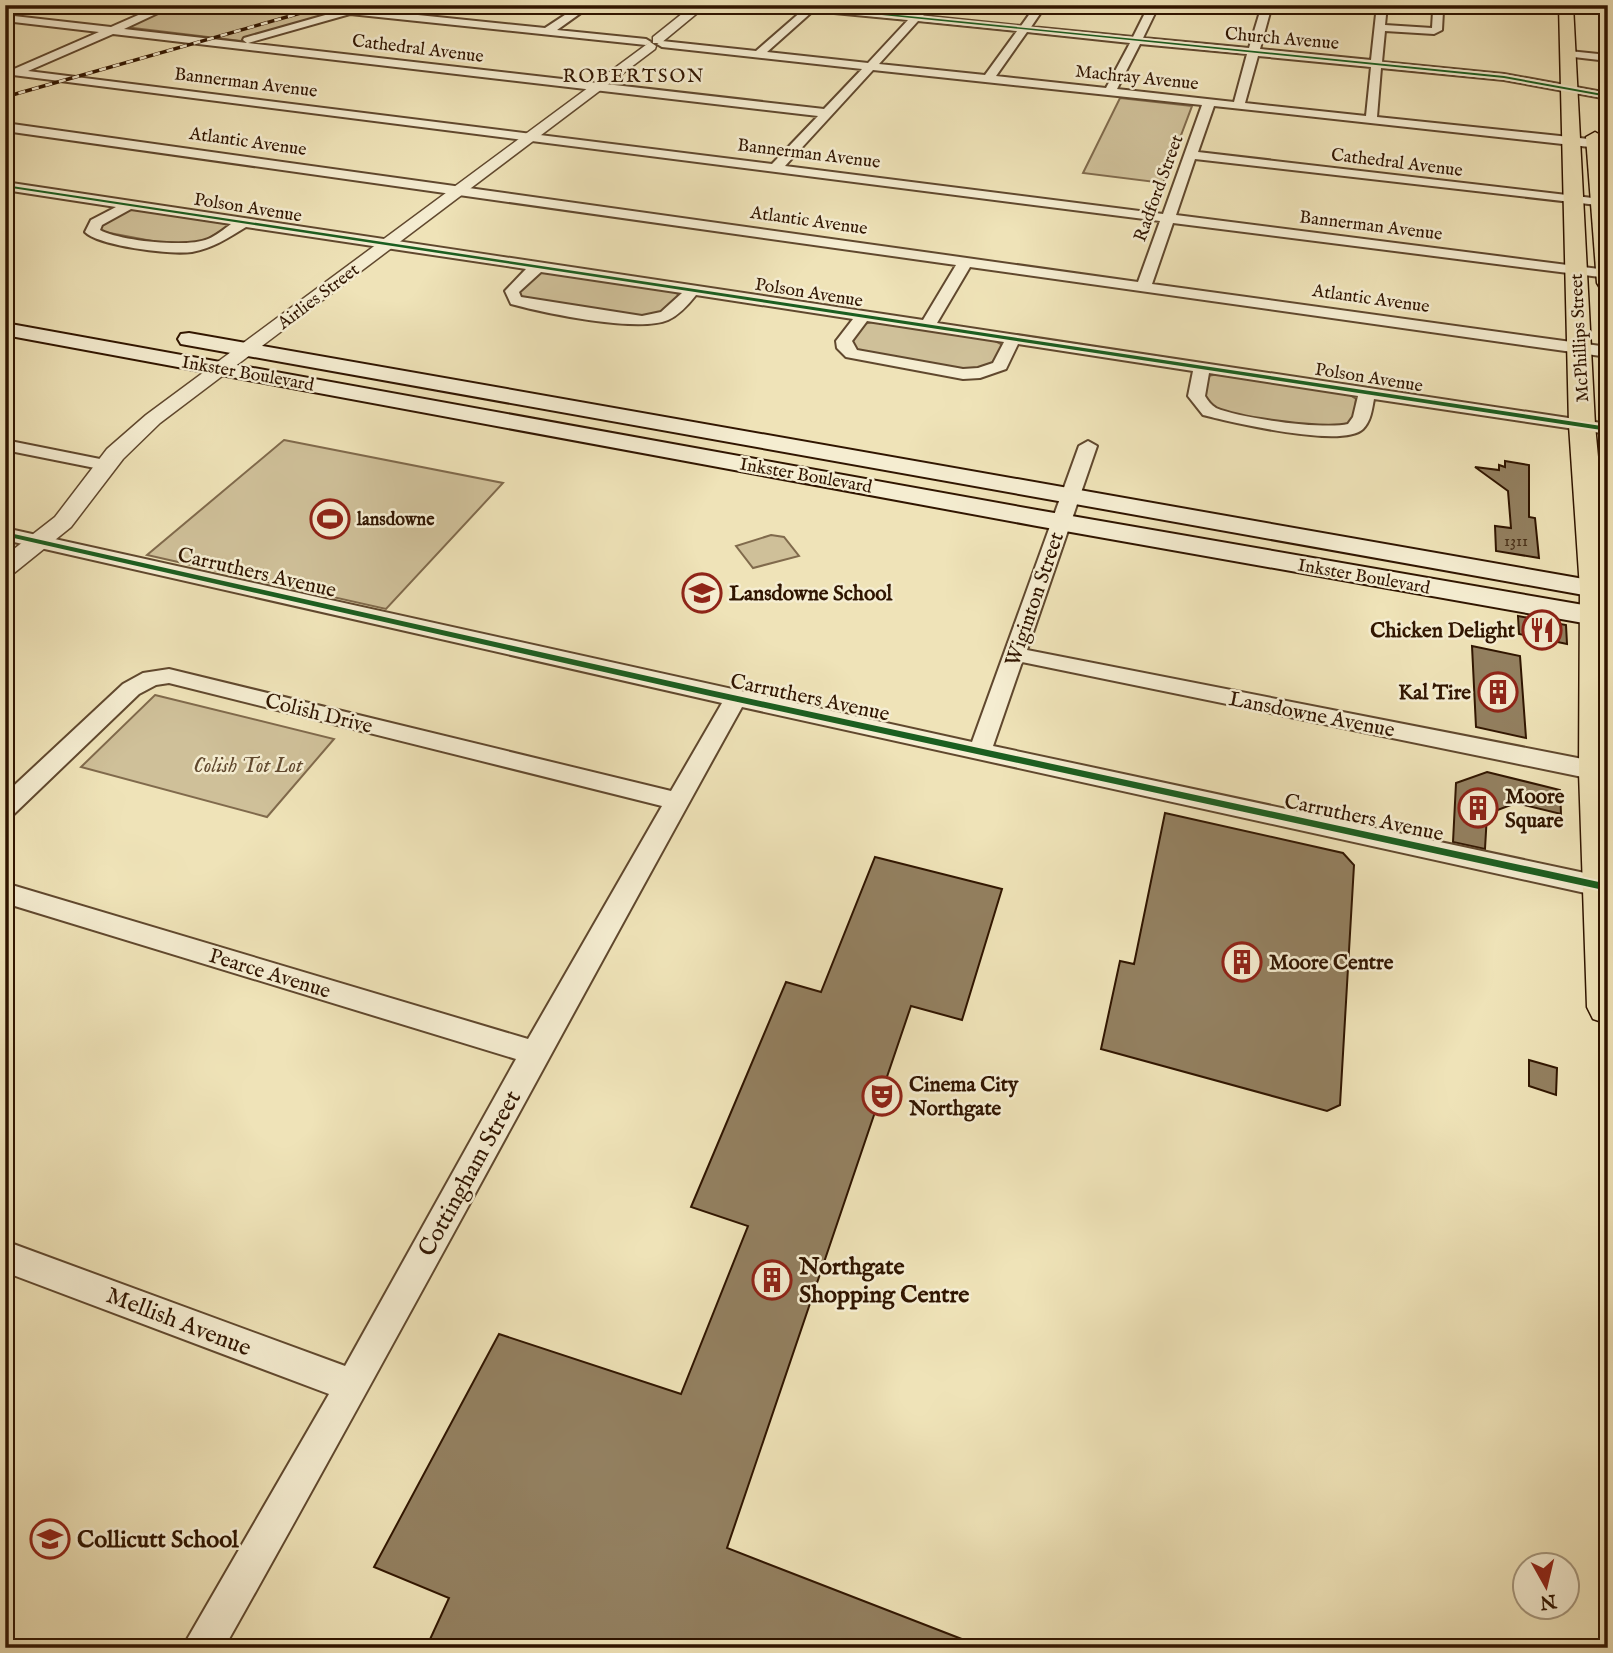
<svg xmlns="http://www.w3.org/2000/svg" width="1613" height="1653" font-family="'IM FELL English',serif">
<rect width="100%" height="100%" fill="#efe3b8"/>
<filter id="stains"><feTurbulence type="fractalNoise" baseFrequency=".00286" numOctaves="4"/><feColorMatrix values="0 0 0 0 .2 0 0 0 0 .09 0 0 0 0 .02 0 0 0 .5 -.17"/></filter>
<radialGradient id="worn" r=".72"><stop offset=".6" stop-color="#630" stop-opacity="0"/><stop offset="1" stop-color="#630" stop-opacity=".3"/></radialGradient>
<g fill="#cfc099" stroke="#806a4c" stroke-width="2">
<path d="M 175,5 L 414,5 L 401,12 L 357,7 L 241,41 L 125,27 Z"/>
<path d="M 1120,98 L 1192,106 L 1163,183 L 1083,173 Z"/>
<path d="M 132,208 L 228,224 L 229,226 L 202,242 L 173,245 L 99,231 L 100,224 Z"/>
<path d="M 543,272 L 674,292 L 682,296 L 667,312 L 640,319 L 522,298 L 519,290 L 536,273 Z"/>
<path d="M 873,322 L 993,340 L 1003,345 L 994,363 L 969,371 L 858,352 L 852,343 L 863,324 Z"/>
<path d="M 1218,374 L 1350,395 L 1356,399 L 1354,419 C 1351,421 1349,425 1346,426 C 1329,433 1217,416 1207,402 C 1201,394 1206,385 1208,376 Z"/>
<path d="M 284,440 L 503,483 L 386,609 L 147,555 Z"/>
<path d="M 771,535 L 784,537 L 799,556 L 753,568 L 736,546 Z"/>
<path d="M 155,695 L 334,739 L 267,817 L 81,767 Z"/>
</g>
<g fill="#938060" stroke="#301500" stroke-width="2">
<path d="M 1505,461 L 1529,465 L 1529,517 L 1535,518 L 1539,558 L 1496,551 L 1495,526 L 1511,528 L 1508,491 L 1475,467 L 1499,470 L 1499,465 L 1505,467 Z"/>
<path d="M 1518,616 L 1566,625 L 1567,644 L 1519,634 Z"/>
<path d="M 1472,646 L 1520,656 L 1526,738 L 1476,727 Z"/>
<path d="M 1487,772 L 1560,790 L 1561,814 L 1516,803 L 1487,814 L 1485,849 L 1453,842 L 1456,783 Z"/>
<path d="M 1165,813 L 1343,853 L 1354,865 L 1340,1105 L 1327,1111 L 1101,1049 L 1120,961 L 1134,964 Z"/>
<path d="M 875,857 L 1002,889 L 962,1020 L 911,1006 L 727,1548 L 985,1648 L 426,1648 L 449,1598 L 374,1567 L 499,1334 L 681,1394 L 748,1226 L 691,1207 L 786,982 L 821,992 Z"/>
<path d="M 1529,1060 L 1557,1068 L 1556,1095 L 1529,1086 Z"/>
</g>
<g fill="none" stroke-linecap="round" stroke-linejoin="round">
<g stroke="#60482e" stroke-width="4">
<g id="minor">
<path d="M 161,5 L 175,5 L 124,29 L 247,43 L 243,40 L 244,38 L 350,8 L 545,28 L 580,5 L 592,5 L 557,30 L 646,39 L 651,42 L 646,45 L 350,14 L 248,43 L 824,109 L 862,69 L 662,47 L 657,44 L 662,41 L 756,51 L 803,10 L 780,5 L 819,5 L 913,15 L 923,7 L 928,10 L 923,16 L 1021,26 L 1036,5 L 1046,5 L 1031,27 L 1133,37 L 1149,5 L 1159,5 L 1143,38 L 1249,48 L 1262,5 L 1272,5 L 1260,49 L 1371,60 L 1377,5 L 1387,5 L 1385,25 L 1432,28 L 1433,11 L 1428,5 L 1438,5 L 1443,11 L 1442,30 L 1434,34 L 1385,31 L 1382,62 L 1504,74 L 1608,93 L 1608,99 L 1504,80 L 1381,68 L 1377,117 L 1608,141 L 1608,149 L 1214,106 L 1198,152 L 1601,199 L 1608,203 L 1606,206 L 1195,159 L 1176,215 L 1607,270 L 1608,278 L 1173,223 L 1152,284 L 1608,347 L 1608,357 L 970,267 L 937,323 L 1608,424 L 1608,434 L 1374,399 C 1372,409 1371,421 1363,429 C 1343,449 1231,422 1203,415 L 1188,396 L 1193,371 L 1018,344 L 1006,369 L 980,378 L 963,379 L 846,357 L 837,348 L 836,341 L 853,319 L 696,295 C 688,305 679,315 668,320 C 638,333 544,313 511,304 L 505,291 L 526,269 L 246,227 C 228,238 213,248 192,252 C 171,255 99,246 85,232 L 91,220 L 116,207 L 5,190 L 5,182 L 923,320 L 956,265 L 5,131 L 5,123 L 1138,282 L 1160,221 L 5,74 L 5,68 L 14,69 L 99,32 L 5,21 L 5,15 L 111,27 ZM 813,11 L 908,20 L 868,63 L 767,52 ZM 918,21 L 1017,31 L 985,75 L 879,64 ZM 1027,32 L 1130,43 L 1106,88 L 996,76 ZM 113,34 L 818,116 L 772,164 L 28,71 ZM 1140,44 L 1247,54 L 1234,102 L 1117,89 ZM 1258,56 L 1371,67 L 1366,116 L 1245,103 ZM 873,70 L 1202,105 L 1163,214 L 785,166 ZM 131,209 L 231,224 C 224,229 216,236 208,239 C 187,248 120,241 100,230 L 102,225 ZM 541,272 L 682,293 L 661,312 L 642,316 L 521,297 L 519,292 ZM 867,321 L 1004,342 L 993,363 L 978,368 L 963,369 L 857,350 L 852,341 ZM 1209,373 L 1358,396 L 1353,417 L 1348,424 C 1324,430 1239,418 1216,408 C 1211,405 1208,401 1205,396 Z"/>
<path d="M 1569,51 L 1608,55 L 1608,61 L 1565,56 L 1564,54 Z"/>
<path d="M 5,440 L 105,460 L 114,465 L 105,470 L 5,450 Z"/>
<path d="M 1088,441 L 1097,446 L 1027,650 L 1608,764 L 1608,780 L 1597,780 L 1022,662 L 993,746 L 1608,878 L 1608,898 L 742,707 C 568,1020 400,1336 224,1648 L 182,1648 L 329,1394 L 5,1272 L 5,1241 L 345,1366 L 516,1059 L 5,903 L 5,883 L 528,1039 L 662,806 L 169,683 L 156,685 L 139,694 L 14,814 L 5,817 L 5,794 L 123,684 L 143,673 L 169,669 L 671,791 L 722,703 L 5,540 L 5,528 L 972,742 L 1079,446 Z"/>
</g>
</g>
<g stroke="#60482e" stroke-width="3">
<g id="tertiary">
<path d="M 693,5 L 707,5 L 661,43 L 653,43 L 653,37 Z"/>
<path d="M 650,42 L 656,46 L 655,49 L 160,423 L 123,459 L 71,527 L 14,573 L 5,575 L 5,556 L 55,517 L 107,449 L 146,415 Z"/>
</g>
</g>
<g stroke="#301500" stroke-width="4">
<g id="secondary">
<path d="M 5,323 L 1037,510 L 1595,607 L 1605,610 L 1608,618 L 1605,622 L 1595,625 L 1037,526 L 5,335 Z"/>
<path d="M 189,333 L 1595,581 L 1605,583 L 1608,590 L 1605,595 L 1595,597 L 181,344 L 178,339 L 181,334 Z"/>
</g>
</g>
<g stroke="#301500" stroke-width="3">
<g id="primary">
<path d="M 1559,5 L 1573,5 L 1595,425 L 1608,563 L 1608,1024 L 1593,1019 L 1587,1007 L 1579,772 L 1580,589 L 1569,425 Z"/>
<path d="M 1595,132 L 1604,137 L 1608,173 L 1608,290 L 1600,288 L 1597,283 L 1586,137 Z"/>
</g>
</g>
<use href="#minor" fill="#f5edd1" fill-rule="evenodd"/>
<use href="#tertiary" fill="#f5edd1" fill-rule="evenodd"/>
<use href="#secondary" fill="#f5edd1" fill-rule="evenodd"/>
<use href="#primary" fill="#efe3b8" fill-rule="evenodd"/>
<g stroke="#301500" stroke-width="3.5">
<path id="rail" d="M 5,97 L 329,5"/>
</g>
<use href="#rail" stroke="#f5edd1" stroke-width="2.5" stroke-dasharray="7" stroke-linecap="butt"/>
<g stroke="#f5edd1" stroke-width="4">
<g id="cycleway">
<path d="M 783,5 L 798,5 L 1504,76 L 1608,95 L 1608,97 L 1504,78 Z"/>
<path d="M 5,185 L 1608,427 L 1608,431 L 5,187 Z"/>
<path d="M 5,532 L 710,690 L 1608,884 L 1608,891 L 710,696 L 5,536 Z"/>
</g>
</g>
<use href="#cycleway" fill="#1b5e20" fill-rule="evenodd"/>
</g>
<defs>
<g id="stadium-ring" transform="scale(2.0125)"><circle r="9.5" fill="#f5edd1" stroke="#8f2418" stroke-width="1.5"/><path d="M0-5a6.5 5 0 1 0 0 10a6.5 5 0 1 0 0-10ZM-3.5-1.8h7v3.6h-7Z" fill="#8f2418"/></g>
<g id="school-ring" transform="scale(2.0125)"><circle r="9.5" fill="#f5edd1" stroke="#8f2418" stroke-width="1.5"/><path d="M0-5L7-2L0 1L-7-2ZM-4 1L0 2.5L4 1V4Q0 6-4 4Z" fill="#8f2418"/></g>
<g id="restaurant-ring" transform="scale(2.0125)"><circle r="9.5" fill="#f5edd1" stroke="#8f2418" stroke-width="1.5"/><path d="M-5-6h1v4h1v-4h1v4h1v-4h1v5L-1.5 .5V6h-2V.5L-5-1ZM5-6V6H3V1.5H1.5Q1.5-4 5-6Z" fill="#8f2418"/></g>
<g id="building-ring" transform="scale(2.0125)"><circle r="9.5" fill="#f5edd1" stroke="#8f2418" stroke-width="1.5"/><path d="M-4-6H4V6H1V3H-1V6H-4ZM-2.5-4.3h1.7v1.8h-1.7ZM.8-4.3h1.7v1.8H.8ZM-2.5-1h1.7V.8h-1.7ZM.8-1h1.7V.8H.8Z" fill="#8f2418"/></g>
<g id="theatre-ring" transform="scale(2.0125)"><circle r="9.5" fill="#f5edd1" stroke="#8f2418" stroke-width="1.5"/><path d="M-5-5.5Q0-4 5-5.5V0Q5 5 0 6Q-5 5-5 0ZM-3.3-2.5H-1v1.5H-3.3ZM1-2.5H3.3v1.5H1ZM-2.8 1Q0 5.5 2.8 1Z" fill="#8f2418"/></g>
</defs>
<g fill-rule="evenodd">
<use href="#stadium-ring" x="330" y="519"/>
<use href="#school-ring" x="702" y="593"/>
<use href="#restaurant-ring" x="1542" y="630"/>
<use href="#building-ring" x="1498" y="692"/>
<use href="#building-ring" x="1478" y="808"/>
<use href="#building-ring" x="1242" y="962"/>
<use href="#theatre-ring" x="882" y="1096"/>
<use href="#building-ring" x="772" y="1280"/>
<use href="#school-ring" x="50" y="1539"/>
</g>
<g text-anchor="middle" stroke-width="5" stroke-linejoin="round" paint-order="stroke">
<g font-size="16" fill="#493018">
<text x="1516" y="546">1311</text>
</g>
<g font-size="18" fill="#301500" stroke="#f5edd1">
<text transform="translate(1282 38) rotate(5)" y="6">Church Avenue</text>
<text transform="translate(418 48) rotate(7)" y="6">Cathedral Avenue</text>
<text transform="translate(1137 77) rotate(6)" y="6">Machray Avenue</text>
<text transform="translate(246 82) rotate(7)" y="6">Bannerman Avenue</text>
<text transform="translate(248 141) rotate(8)" y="6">Atlantic Avenue</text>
<text transform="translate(809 153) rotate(7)" y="6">Bannerman Avenue</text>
<text transform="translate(1397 162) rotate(7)" y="6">Cathedral Avenue</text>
<text transform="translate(1158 188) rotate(-70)" y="6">Radford Street</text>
<text transform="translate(248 207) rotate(9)" y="6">Polson Avenue</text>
<text transform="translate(809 220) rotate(8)" y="6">Atlantic Avenue</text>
<text transform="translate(1371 225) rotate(7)" y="6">Bannerman Avenue</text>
<text transform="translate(809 292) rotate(9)" y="6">Polson Avenue</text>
<text transform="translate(318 296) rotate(-37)" y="6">Airlies Street</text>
<text transform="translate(1371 298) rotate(8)" y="6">Atlantic Avenue</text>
<text transform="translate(1579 338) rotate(-93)" y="6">McPhillips Street</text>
<text transform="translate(248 373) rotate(10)" y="6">Inkster Boulevard</text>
<text transform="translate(1369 377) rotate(9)" y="6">Polson Avenue</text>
<text transform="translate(806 475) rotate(10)" y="6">Inkster Boulevard</text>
<text transform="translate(1364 576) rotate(10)" y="6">Inkster Boulevard</text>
</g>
<g font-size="18" font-weight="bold" fill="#301500" stroke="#f5edd1" text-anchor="start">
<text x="357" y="525">lansdowne</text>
</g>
<g font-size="19" letter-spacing="2" fill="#301500" stroke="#f5edd1">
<text x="634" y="82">ROBERTSON</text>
</g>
<g font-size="21" fill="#301500" stroke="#f5edd1">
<text transform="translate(257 572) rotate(13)" y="7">Carruthers Avenue</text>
<text transform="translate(1034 599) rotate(-71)" y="7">Wiginton Street</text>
<text transform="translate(810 697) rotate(12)" y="7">Carruthers Avenue</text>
<text transform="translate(319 713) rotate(14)" y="7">Colish Drive</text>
<text transform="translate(1312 714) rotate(11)" y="7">Lansdowne Avenue</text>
<text transform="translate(1364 817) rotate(12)" y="7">Carruthers Avenue</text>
<text transform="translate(270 973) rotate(17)" y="7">Pearce Avenue</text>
</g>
<g font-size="21" font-weight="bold" fill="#301500" stroke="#f5edd1" text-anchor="start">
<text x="729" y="600">Lansdowne School</text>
<text x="1515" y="637" text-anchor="end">Chicken Delight</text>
<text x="1471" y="699" text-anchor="end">Kal Tire</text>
<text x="1505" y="803">Moore<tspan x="1505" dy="24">Square</tspan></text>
<text x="1269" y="969">Moore Centre</text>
<text x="909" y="1091">Cinema City<tspan x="909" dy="24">Northgate</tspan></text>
</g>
<g font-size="21" font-style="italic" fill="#60482e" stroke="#f5edd1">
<text x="248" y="772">Colish Tot Lot</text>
</g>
<g font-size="24" fill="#301500" stroke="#f5edd1">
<text transform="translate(469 1173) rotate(-61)" y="8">Cottingham Street</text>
<text transform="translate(179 1321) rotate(21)" y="8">Mellish Avenue</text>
</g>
<g font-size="24" font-weight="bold" fill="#301500" stroke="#f5edd1" text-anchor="start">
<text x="799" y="1274">Northgate<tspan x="799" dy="28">Shopping Centre</tspan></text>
<text x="77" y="1547">Collicutt School</text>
</g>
</g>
<rect width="1613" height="1653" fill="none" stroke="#efe3b8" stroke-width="28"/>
<rect x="7" y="7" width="1599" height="1639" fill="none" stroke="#301500" stroke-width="3.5"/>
<rect x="14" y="14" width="1585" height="1625" fill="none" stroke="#301500" stroke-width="2"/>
<g transform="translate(1546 1586) rotate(172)"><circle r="33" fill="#f5edd1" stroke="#a6977d" stroke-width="2"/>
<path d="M0-5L12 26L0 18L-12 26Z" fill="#8f2418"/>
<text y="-10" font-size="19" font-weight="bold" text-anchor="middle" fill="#301500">N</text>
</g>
<rect width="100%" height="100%" filter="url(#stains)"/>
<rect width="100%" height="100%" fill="url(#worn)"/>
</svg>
